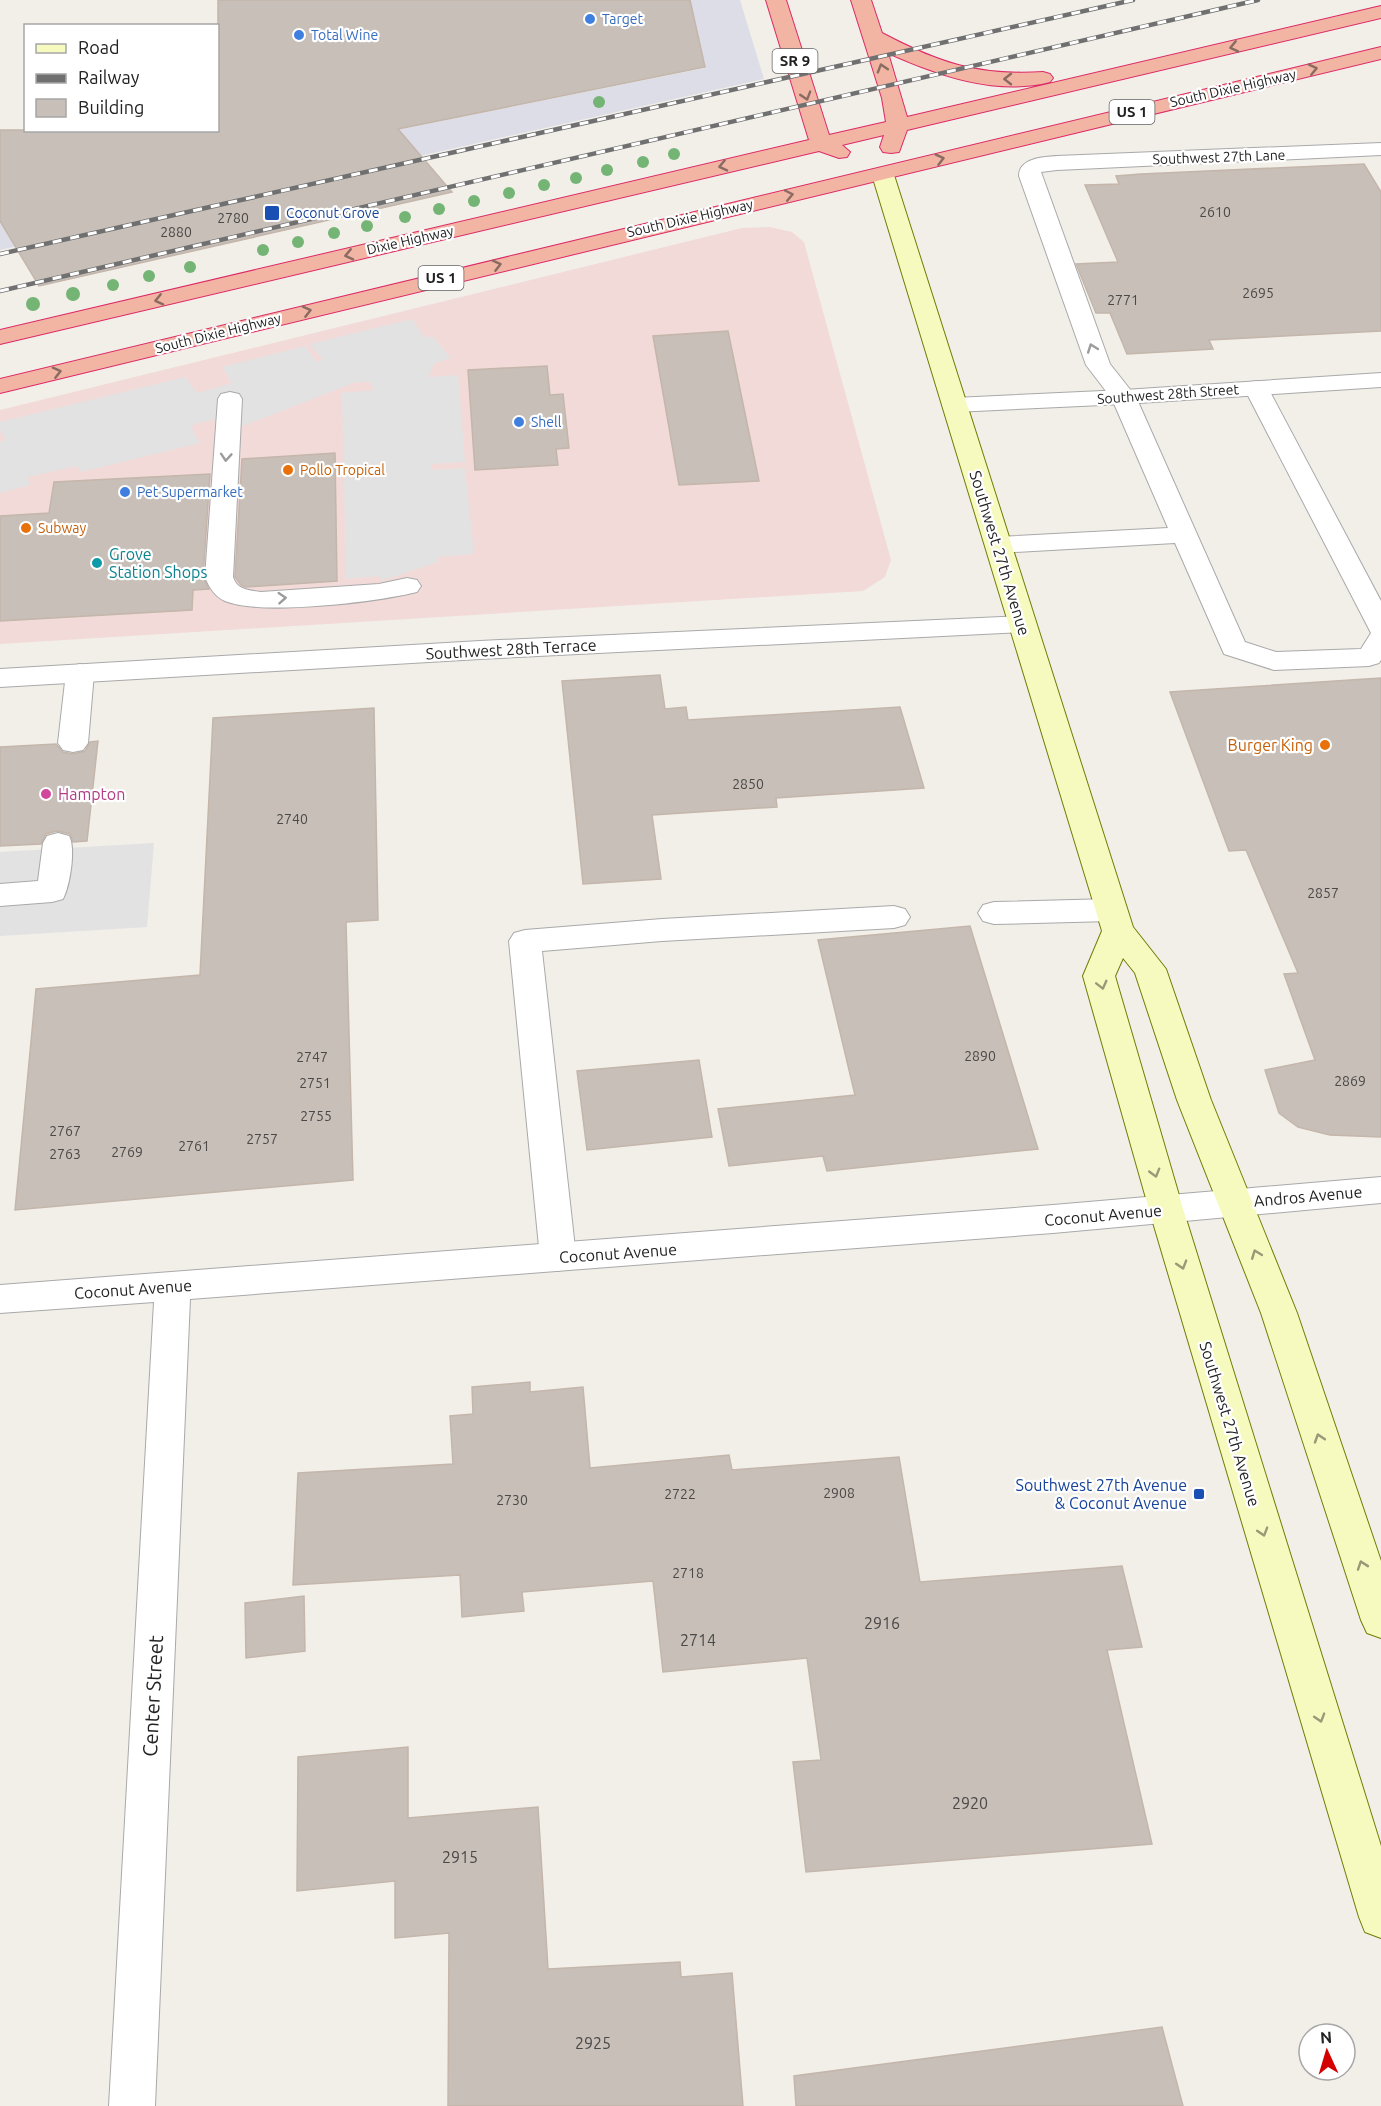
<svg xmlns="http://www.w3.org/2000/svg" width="1381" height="2106" font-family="Ubuntu,sans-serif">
<rect width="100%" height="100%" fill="#f2efe9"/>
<path fill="#f2dad9" d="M 770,227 L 792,232 L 804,242 L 891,560 L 885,577 L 863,591 L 0,644 L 0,410 L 742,228 Z"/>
<g fill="#e2e2e2">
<path d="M 412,319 L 425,338 L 432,336 L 451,358 L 435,363 L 428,377 L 458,375 L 465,462 L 431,464 L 432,470 L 465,468 L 474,554 L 438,557 L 438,562 L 381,581 L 380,576 L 346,579 L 342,393 L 374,390 L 370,382 L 356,382 L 243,426 L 212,420 L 197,423 L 191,427 L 200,443 L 81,472 L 77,466 L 28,477 L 30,485 L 0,493 L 0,442 L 6,440 L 0,430 L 0,422 L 185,377 L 197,393 L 232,383 L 222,367 L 305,346 L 317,362 L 323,360 L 310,344 Z"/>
<path d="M 154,843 L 147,927 L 0,936 L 0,852 Z"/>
</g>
<path fill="#dddde8" d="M 690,0 L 740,0 L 764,79 L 0,250 L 0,216 L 317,146 L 705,68 Z"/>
<g fill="#c7bfb8" stroke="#c4b6ab" stroke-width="1.5">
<path d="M 218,0 L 690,0 L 705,67 L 398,129 L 452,192 L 39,286 L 0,221 L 0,130 L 218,130 Z"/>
<path d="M 1364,164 L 1381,192 L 1381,331 L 1209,340 L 1213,349 L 1127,354 L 1110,313 L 1096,313 L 1076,264 L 1118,262 L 1085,185 L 1119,184 L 1116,176 L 1141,174 Z"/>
<path d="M 728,331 L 759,481 L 679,485 L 653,336 Z"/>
<path d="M 547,366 L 550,395 L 563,394 L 569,448 L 556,449 L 558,465 L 475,470 L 468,370 Z"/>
<path d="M 335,453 L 337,581 L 245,587 L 241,585 L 235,577 L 242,459 Z"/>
<path d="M 210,474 L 203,577 L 209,589 L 193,590 L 192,610 L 0,621 L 0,516 L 49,513 L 54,482 Z"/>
<path d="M 660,675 L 665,709 L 686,707 L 688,720 L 900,707 L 924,788 L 776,798 L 777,807 L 652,815 L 661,879 L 583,884 L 562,681 Z"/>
<path d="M 1381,678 L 1381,1137 L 1330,1135 L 1298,1127 L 1279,1113 L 1265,1070 L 1315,1060 L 1284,974 L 1298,973 L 1246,850 L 1229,851 L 1170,692 Z"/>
<path d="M 374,708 L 378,920 L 346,922 L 353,1180 L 15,1210 L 36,989 L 200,975 L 213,718 Z"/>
<path d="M 98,741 L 87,841 L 73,842 L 70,834 L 57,831 L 46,834 L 41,844 L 0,846 L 0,747 L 56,744 L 63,752 L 73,754 L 85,751 L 90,742 Z"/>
<path d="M 970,926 L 1038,1149 L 827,1171 L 823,1156 L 729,1166 L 718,1109 L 855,1095 L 818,940 Z"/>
<path d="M 699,1060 L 712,1137 L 587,1150 L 577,1071 Z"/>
<path d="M 530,1382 L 530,1392 L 583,1387 L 590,1468 L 729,1455 L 732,1470 L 899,1457 L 920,1582 L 1122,1566 L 1142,1647 L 1107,1650 L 1152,1844 L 806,1872 L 793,1762 L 821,1760 L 807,1658 L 663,1672 L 653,1581 L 522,1592 L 524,1611 L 462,1617 L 460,1575 L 293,1585 L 298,1473 L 453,1464 L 450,1416 L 473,1414 L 472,1387 Z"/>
<path d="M 304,1596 L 305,1651 L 246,1658 L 245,1603 Z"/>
<path d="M 408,1747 L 408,1818 L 538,1807 L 548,1969 L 680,1962 L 681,1977 L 732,1973 L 743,2106 L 448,2106 L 449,1933 L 395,1938 L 395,1881 L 297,1891 L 298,1757 Z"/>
<path d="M 1162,2027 L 1183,2106 L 796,2106 L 794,2076 Z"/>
</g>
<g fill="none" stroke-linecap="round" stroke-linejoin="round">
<g stroke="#a9a9a9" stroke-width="2">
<g id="service">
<path d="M 1381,143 L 1381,155 L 1057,170 L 1041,172 L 1110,364 L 1136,397 L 1245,642 L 1276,652 L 1361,649 L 1371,633 L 1244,388 L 1247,383 L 1256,381 L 1265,383 L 1268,388 L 1381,601 L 1381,660 L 1379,663 L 1369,666 L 1274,670 L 1224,654 L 1175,543 L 998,553 L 989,551 L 985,545 L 989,539 L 998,537 L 1168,528 L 1112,399 L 1086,365 L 1019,176 C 1019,158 1043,157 1057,156 Z"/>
<path d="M 230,392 L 239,394 L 242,399 L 233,577 C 237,590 248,590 261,592 L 379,584 L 407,578 L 417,580 L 421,586 L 417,592 C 376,602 262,616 225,601 C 215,597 209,587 205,577 L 218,399 L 221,394 Z"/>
<path d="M 80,664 L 90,667 L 94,673 L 88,743 L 83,750 L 73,752 L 63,750 L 58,743 L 66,673 L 70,667 Z"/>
<path d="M 58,833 L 69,836 C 76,848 70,886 63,899 L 52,902 L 0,906 L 0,884 L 38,881 L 43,843 L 47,836 Z"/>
<path d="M 1111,899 L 1122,902 L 1127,910 L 1122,918 L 1111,921 L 994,924 L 983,921 L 978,913 L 983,905 L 994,902 Z"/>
<path d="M 894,906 L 905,909 L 910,917 L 905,925 L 894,928 L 662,941 L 542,951 L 576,1257 L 571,1267 L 558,1271 L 545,1267 L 540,1257 L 509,941 L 514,933 L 525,930 L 662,919 Z"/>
</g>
</g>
<g stroke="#a9a9a9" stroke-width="2">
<g id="minor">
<path d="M 1381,373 L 1381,387 L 1124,404 L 954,412 L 945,410 L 942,405 L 945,400 L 954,398 L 1124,390 Z"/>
<path d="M 1022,616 L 1032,618 L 1036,624 L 1032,630 L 1022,632 L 480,659 L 0,687 L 0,669 L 480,641 Z"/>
<path d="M 1381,1177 L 1381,1203 L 1053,1233 L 190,1299 L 155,2106 L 109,2106 L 154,1302 L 0,1313 L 0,1285 L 1053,1205 Z"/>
</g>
</g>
<g stroke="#707d05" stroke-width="2">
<path id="secondary" d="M 883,168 L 891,170 L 894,175 L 1133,927 L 1166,969 L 1211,1100 L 1297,1313 L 1381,1561 L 1381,1638 L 1367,1633 L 1361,1620 L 1261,1313 L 1177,1100 L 1135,973 L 1123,958 L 1115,976 L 1183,1209 L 1381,1846 L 1381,1938 L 1365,1932 L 1359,1917 L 1149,1209 L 1083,976 L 1102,931 L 872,175 L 875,170 Z"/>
</g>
<g stroke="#dc2a67" stroke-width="2">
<g id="trunk">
<path d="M 766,0 L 786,0 L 829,135 L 886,122 L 882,98 L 851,0 L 871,0 L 882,33 C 939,63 977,76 1043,72 L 1050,74 L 1053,78 L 1050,82 C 996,96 937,75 888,53 L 907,117 L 1381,6 L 1381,18 L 907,130 L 899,152 L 891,153 L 883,152 L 880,147 L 884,135 L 842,145 L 850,152 L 847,157 L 839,158 L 819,151 L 0,344 L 0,330 L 809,140 Z"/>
<path d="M 1381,47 L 1381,59 L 0,393 L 0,379 Z"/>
</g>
</g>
<use href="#service" fill="#fff" fill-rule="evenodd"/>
<use href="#minor" fill="#fff" fill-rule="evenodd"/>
<use href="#secondary" fill="#f7fabf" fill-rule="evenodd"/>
<use href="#trunk" fill="#f2b4a3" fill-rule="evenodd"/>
<g stroke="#707070" stroke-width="4.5">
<g id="rail">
<path d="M 0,254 L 1133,0"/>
<path d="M 0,291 L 1258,0"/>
</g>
</g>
<use href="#rail" stroke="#fff" stroke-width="3" stroke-dasharray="9" stroke-linecap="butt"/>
</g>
<g fill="#74b475">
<circle cx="599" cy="102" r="6"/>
<circle cx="674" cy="154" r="6"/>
<circle cx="643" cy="162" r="6"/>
<circle cx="607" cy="170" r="6"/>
<circle cx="576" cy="178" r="6"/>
<circle cx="544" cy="185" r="6"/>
<circle cx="509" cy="193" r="6"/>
<circle cx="474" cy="201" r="6"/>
<circle cx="439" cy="209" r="6"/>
<circle cx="405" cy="217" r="6"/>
<circle cx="367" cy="226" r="6"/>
<circle cx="334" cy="233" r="6"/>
<circle cx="298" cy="242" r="6"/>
<circle cx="263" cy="250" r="6"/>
<circle cx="190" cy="267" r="6"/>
<circle cx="149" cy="276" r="6"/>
<circle cx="113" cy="285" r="6"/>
<circle cx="73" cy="294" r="7"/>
<circle cx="33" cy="304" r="7"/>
</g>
<defs><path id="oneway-chevron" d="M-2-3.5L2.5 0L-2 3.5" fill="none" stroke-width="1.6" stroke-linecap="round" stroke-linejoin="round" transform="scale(1.5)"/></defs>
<g stroke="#8a6b62">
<use href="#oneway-chevron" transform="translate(1234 47) rotate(167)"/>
<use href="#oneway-chevron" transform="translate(882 68) rotate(-107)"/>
<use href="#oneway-chevron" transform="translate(1313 69) rotate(-13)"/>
<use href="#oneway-chevron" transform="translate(1008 79) rotate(-180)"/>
<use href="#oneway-chevron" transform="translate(806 96) rotate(73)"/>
<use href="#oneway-chevron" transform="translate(940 159) rotate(-15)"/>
<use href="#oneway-chevron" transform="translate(723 166) rotate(167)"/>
<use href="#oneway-chevron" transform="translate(789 195) rotate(-12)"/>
<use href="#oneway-chevron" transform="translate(349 255) rotate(167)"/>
<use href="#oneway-chevron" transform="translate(497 265) rotate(-14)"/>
<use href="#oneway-chevron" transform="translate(159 300) rotate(167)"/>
<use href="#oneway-chevron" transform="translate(307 311) rotate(-14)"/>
<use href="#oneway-chevron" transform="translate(57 372) rotate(-14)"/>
</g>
<g stroke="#9c9c9c">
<use href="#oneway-chevron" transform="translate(1092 348) rotate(-110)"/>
<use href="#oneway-chevron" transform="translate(226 457) rotate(94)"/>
<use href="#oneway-chevron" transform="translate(282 598) rotate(-4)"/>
</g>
<g stroke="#979978">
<use href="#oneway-chevron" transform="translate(1102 985) rotate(76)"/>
<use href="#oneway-chevron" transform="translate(1155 1173) rotate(74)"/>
<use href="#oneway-chevron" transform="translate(1256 1254) rotate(-111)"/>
<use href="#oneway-chevron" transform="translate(1182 1265) rotate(73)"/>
<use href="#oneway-chevron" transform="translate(1319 1438) rotate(-108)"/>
<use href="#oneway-chevron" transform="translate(1263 1532) rotate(73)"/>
<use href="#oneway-chevron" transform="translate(1362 1565) rotate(-109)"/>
<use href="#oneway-chevron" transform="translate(1320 1718) rotate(73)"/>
</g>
<g fill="#3f7fe0" stroke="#fff" stroke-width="2">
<circle cx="590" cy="19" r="6"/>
<circle cx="299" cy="35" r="6"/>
<circle cx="519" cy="422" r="6"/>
<circle cx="125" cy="492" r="6"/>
</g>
<g fill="#1a4fb4" stroke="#fff" stroke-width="2">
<rect x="264" y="205" width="16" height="16" rx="3"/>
<rect x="1193" y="1488" width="12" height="12" rx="3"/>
</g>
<g fill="#e8710a" stroke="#fff" stroke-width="2">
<circle cx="288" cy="470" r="6"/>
<circle cx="26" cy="528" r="6"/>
<circle cx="1325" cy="745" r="6"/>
</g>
<circle fill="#0f9aa8" stroke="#fff" stroke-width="2" cx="97" cy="563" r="6"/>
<circle fill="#d1479c" stroke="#fff" stroke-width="2" cx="46" cy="794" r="6"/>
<g text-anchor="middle" stroke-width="4.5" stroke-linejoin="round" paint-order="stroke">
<g font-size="14" fill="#366cbe" stroke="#fff" text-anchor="start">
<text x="602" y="24">Target</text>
<text x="311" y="40">Total Wine</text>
<text x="531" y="427">Shell</text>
<text x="137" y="497">Pet Supermarket</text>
</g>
<g font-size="14" fill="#222" stroke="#fff">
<text transform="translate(1233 88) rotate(-13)" y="5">South Dixie Highway</text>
<text transform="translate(1219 157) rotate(-2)" y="5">Southwest 27th Lane</text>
<text transform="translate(690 218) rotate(-13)" y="5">South Dixie Highway</text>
<text transform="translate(410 240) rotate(-13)" y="5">Dixie Highway</text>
<text transform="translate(218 333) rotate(-14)" y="5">South Dixie Highway</text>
<text transform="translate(1168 394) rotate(-4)" y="5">Southwest 28th Street</text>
</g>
<g font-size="14" fill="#4b4948">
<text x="1215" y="217">2610</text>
<text x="233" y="223">2780</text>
<text x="176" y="237">2880</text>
<text x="1258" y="298">2695</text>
<text x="1123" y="305">2771</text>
<text x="748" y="789">2850</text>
<text x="292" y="824">2740</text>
<text x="1323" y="898">2857</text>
<text x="980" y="1061">2890</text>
<text x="312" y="1062">2747</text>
<text x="1350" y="1086">2869</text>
<text x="315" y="1088">2751</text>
<text x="316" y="1121">2755</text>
<text x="65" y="1136">2767</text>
<text x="262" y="1144">2757</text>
<text x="194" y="1151">2761</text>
<text x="127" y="1157">2769</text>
<text x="65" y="1159">2763</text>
<text x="839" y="1498">2908</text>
<text x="680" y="1499">2722</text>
<text x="512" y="1505">2730</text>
<text x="688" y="1578">2718</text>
</g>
<g font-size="14" fill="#164399" stroke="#fff" text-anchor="start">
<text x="286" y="218">Coconut Grove</text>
</g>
<g font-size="14" fill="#c56008" stroke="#fff" text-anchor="start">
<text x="300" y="475">Pollo Tropical</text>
<text x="38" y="533">Subway</text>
</g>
<g fill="#fff" stroke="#646464" stroke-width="1.5">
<rect x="772.5" y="49" width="45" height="24" rx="4.5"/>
<rect x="1109.5" y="100" width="45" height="24" rx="4.5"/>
<rect x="418.5" y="266" width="45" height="24" rx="4.5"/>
</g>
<g font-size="15" font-weight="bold" fill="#222">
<text x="795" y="66">SR 9</text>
<text x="1132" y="117">US 1</text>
<text x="441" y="283">US 1</text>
</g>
<g font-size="16" fill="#222" stroke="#fff">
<text transform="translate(1000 553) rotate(73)" y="6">Southwest 27th Avenue</text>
<text transform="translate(511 649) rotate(-3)" y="6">Southwest 28th Terrace</text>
<text transform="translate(1308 1196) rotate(-5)" y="6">Andros Avenue</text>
<text transform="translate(1103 1215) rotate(-5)" y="6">Coconut Avenue</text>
<text transform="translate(618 1253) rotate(-4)" y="6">Coconut Avenue</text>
<text transform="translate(133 1289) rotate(-4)" y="6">Coconut Avenue</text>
<text transform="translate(1230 1424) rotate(73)" y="6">Southwest 27th Avenue</text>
</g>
<g font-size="16" fill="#0d838f" stroke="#fff" text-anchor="start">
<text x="109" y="560">Grove<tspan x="109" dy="18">Station Shops</tspan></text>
</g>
<g font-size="16" fill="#c56008" stroke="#fff" text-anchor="end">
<text x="1313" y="751">Burger King</text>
</g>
<g font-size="16" fill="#b23c85" stroke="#fff" text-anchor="start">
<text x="58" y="800">Hampton</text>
</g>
<g font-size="16" fill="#164399" stroke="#fff" text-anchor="end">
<text x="1187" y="1491">Southwest 27th Avenue<tspan x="1187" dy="18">&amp; Coconut Avenue</tspan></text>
</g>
<g font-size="16" fill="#4b4948">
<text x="882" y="1629">2916</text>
<text x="698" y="1646">2714</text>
<text x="970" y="1809">2920</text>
<text x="460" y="1863">2915</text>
<text x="593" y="2049">2925</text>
</g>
<g font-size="20" fill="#222" stroke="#fff">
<text transform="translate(153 1696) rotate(-87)" y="7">Center Street</text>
</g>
</g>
<rect x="24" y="24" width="195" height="108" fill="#ffffff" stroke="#a7a7a7" stroke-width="1.5"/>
<rect x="36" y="44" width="30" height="9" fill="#f7fabf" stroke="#a7a7a7" stroke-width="1.5"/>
<text x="78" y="54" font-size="18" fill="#222222">Road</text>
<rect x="36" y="74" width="30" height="9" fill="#707070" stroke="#a7a7a7" stroke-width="1.5"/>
<text x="78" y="84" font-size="18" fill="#222222">Railway</text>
<rect x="36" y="99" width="30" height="18" fill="#c7bfb8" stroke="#a7a7a7" stroke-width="1.5"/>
<text x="78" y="114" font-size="18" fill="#222222">Building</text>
<g transform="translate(1327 2052) rotate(356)"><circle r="28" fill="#ffffff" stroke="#a7a7a7" stroke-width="1.5"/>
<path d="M0-4.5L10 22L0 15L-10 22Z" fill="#d40000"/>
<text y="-9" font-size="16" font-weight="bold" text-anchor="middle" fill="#222222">N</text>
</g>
</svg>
